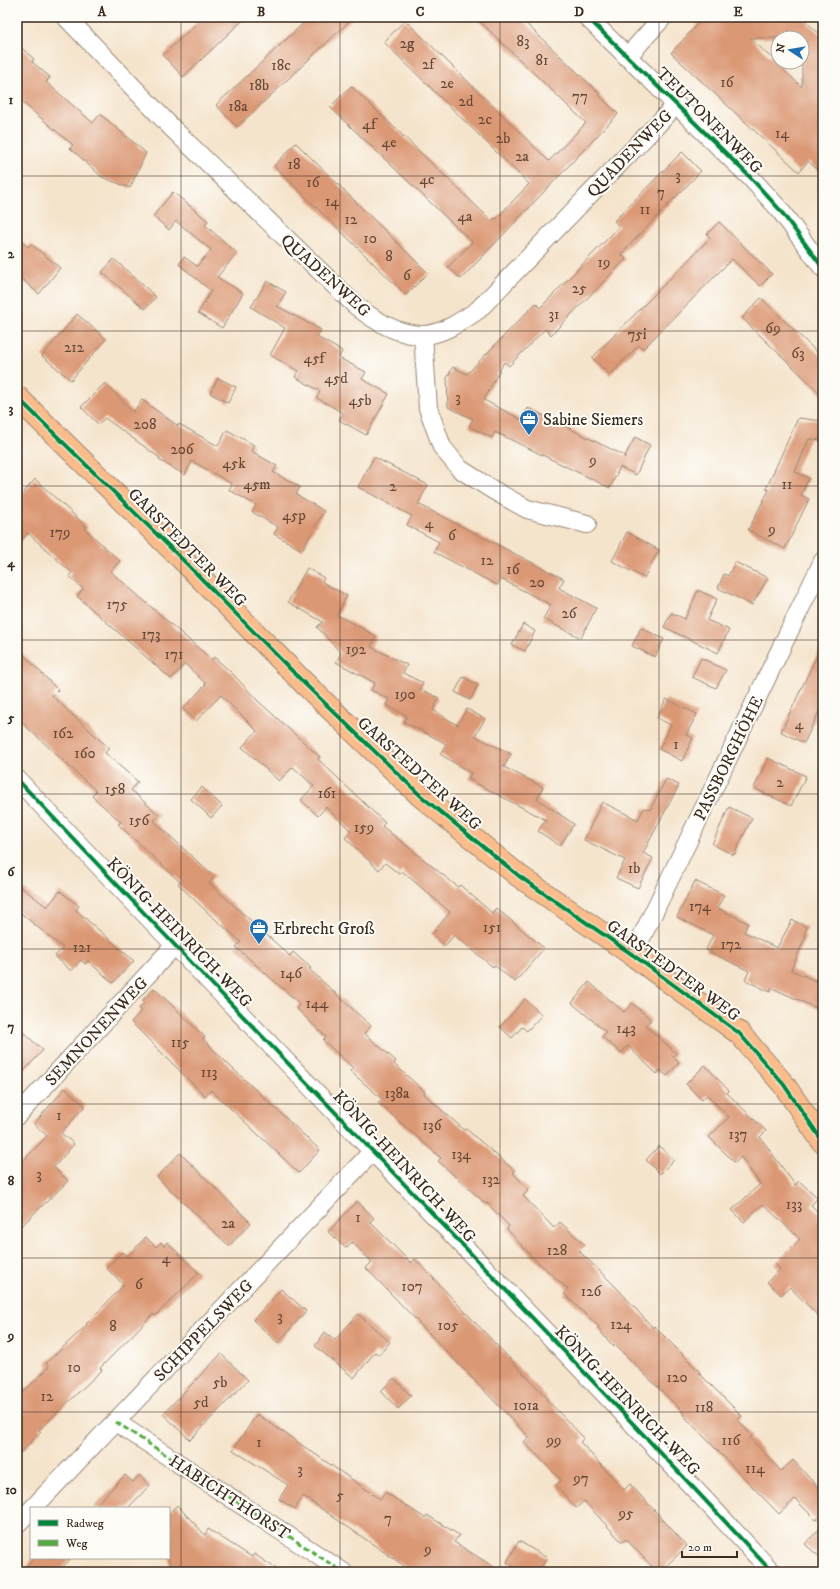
<svg xmlns="http://www.w3.org/2000/svg" width="840" height="1589" font-family="'IM FELL DW Pica',serif">
<rect width="100%" height="100%" fill="#fdfcf7"/>
<filter id="ink" filterUnits="userSpaceOnUse"><feTurbulence type="fractalNoise" baseFrequency=".025" numOctaves="2"/><feDisplacementMap in="SourceGraphic" scale="8" xChannelSelector="R" yChannelSelector="G"/><feConvolveMatrix kernelMatrix="1 2 1 2 8 2 1 2 1" color-interpolation-filters="sRGB"/></filter>
<filter id="wash" filterUnits="userSpaceOnUse"><feTurbulence type="fractalNoise" baseFrequency=".012" numOctaves="4" result="noise"/><feDisplacementMap in="SourceGraphic" scale="16" xChannelSelector="R" yChannelSelector="G"/><feGaussianBlur stdDeviation="0.9" result="paint"/><feColorMatrix in="noise" values="0 0 0 0 0 0 0 0 0 0 0 0 0 0 0 0 0 1.4 0 .05"/><feComposite in="paint" operator="in"/></filter>
<g filter="url(#wash)">
<rect width="100%" height="100%" fill="#f5e4cc"/>
<g id="blocks">
<g fill="#db9875" fill-rule="evenodd">
<path d="M 203,17 L 246,17 L 183,77 L 163,55 Z"/>
<path d="M 310,17 L 354,17 L 237,127 L 216,105 Z"/>
<path d="M 475,17 L 519,17 L 600,94 L 599,95 L 618,114 L 461,279 L 448,267 L 472,242 L 330,107 L 351,86 L 492,221 L 495,218 L 496,219 L 529,184 L 384,42 L 405,20 L 549,161 L 586,123 Z"/>
<path d="M 704,17 L 801,17 L 823,37 L 823,175 L 808,161 L 799,172 L 671,53 ZM 750,38 L 802,38 L 802,87 Z"/>
<path d="M 17,44 L 34,59 L 32,62 L 50,77 L 46,82 L 93,123 L 100,114 L 146,153 L 130,188 L 102,177 L 70,148 L 73,145 L 17,98 Z"/>
<path d="M 296,143 L 428,273 L 406,295 L 274,166 Z"/>
<path d="M 682,152 L 701,171 L 621,254 L 626,259 L 551,335 L 545,329 L 509,366 L 504,362 L 484,400 L 522,420 L 528,408 L 625,456 L 624,458 L 635,437 L 650,445 L 636,475 L 620,467 L 610,488 L 495,432 L 492,438 L 469,426 L 473,419 L 448,407 L 447,378 L 453,367 L 467,374 L 536,303 L 540,308 L 614,232 L 619,226 L 614,221 Z"/>
<path d="M 173,192 L 208,221 L 205,225 L 237,253 L 217,277 L 243,293 L 222,328 L 198,313 L 211,291 L 179,264 L 184,257 L 197,266 L 211,250 L 176,221 L 169,230 L 153,216 Z"/>
<path d="M 719,222 L 772,274 L 760,286 L 732,259 L 643,349 L 639,345 L 610,375 L 592,358 L 710,238 L 707,234 Z"/>
<path d="M 17,238 L 28,247 L 31,244 L 60,268 L 39,294 L 17,275 Z"/>
<path d="M 114,259 L 156,297 L 145,309 L 102,272 Z"/>
<path d="M 267,281 L 286,292 L 277,306 L 321,330 L 317,337 L 342,351 L 339,358 L 366,372 L 362,379 L 389,394 L 366,435 L 339,420 L 343,413 L 317,398 L 320,391 L 295,377 L 298,371 L 270,355 L 285,328 L 251,307 Z"/>
<path d="M 761,298 L 823,358 L 823,396 L 742,318 Z"/>
<path d="M 77,314 L 106,339 L 71,380 L 42,356 Z"/>
<path d="M 218,378 L 236,387 L 228,403 L 210,393 Z"/>
<path d="M 105,383 L 133,412 L 142,400 L 178,426 L 179,424 L 218,446 L 227,430 L 254,445 L 251,451 L 277,466 L 273,472 L 300,487 L 296,494 L 324,511 L 302,550 L 274,534 L 278,527 L 252,512 L 256,505 L 229,490 L 232,484 L 192,461 L 185,475 L 159,460 L 160,458 L 105,418 L 98,424 L 81,407 Z"/>
<path d="M 798,418 L 823,421 L 823,440 L 809,439 L 795,472 L 809,478 L 801,495 L 809,499 L 785,549 L 748,530 L 769,490 L 766,489 Z"/>
<path d="M 374,457 L 428,485 L 418,504 L 564,579 L 559,588 L 596,608 L 581,638 L 543,619 L 551,605 L 501,579 L 497,585 L 434,552 L 439,542 L 407,525 L 412,516 L 358,487 Z"/>
<path d="M 35,479 L 87,527 L 85,529 L 120,561 L 110,571 L 212,660 L 214,657 L 232,673 L 257,700 L 320,757 L 318,759 L 385,823 L 382,826 L 458,887 L 460,885 L 492,913 L 496,908 L 544,948 L 515,982 L 494,965 L 493,967 L 454,935 L 445,946 L 432,934 L 450,912 L 402,871 L 399,874 L 385,863 L 379,870 L 345,838 L 351,831 L 326,807 L 318,816 L 301,800 L 314,786 L 293,767 L 279,781 L 242,747 L 257,731 L 221,695 L 196,721 L 183,709 L 206,684 L 185,664 L 171,679 L 77,596 L 83,589 L 69,576 L 72,573 L 28,533 L 17,546 L 17,500 Z"/>
<path d="M 627,532 L 659,550 L 644,578 L 612,561 Z"/>
<path d="M 735,562 L 768,578 L 752,605 L 718,588 L 724,574 L 728,576 Z"/>
<path d="M 307,568 L 324,578 L 322,582 L 347,596 L 337,615 L 376,636 L 371,647 L 407,665 L 403,673 L 423,683 L 420,689 L 439,698 L 433,710 L 457,725 L 467,709 L 485,719 L 475,736 L 511,754 L 504,767 L 543,787 L 537,799 L 574,824 L 560,846 L 538,831 L 546,820 L 468,779 L 471,773 L 440,754 L 446,745 L 443,742 L 404,722 L 407,716 L 386,705 L 389,699 L 371,690 L 375,683 L 336,662 L 341,653 L 317,627 L 323,622 L 288,602 Z"/>
<path d="M 698,590 L 717,599 L 707,620 L 729,630 L 718,653 L 664,627 L 671,613 L 685,619 Z"/>
<path d="M 523,624 L 535,631 L 525,651 L 512,645 Z"/>
<path d="M 641,628 L 664,639 L 655,657 L 632,646 Z"/>
<path d="M 823,642 L 823,703 L 804,743 L 781,732 Z"/>
<path d="M 17,648 L 58,690 L 52,696 L 109,748 L 105,753 L 138,782 L 131,790 L 159,815 L 154,821 L 214,877 L 209,883 L 290,956 L 293,952 L 311,968 L 309,969 L 371,1026 L 364,1033 L 396,1061 L 394,1064 L 425,1092 L 424,1094 L 464,1130 L 466,1129 L 515,1171 L 513,1173 L 529,1190 L 523,1196 L 554,1228 L 560,1222 L 585,1245 L 579,1251 L 617,1288 L 653,1328 L 654,1326 L 700,1372 L 699,1373 L 742,1416 L 738,1420 L 752,1436 L 750,1438 L 781,1471 L 793,1460 L 823,1493 L 823,1514 L 816,1520 L 795,1499 L 779,1514 L 684,1416 L 682,1411 L 615,1345 L 614,1347 L 598,1329 L 599,1327 L 564,1294 L 568,1289 L 530,1255 L 507,1229 L 509,1226 L 487,1203 L 486,1204 L 438,1161 L 441,1158 L 378,1103 L 382,1099 L 350,1071 L 353,1068 L 323,1040 L 326,1037 L 296,1008 L 300,1004 L 236,947 L 241,942 L 205,910 L 178,884 L 180,882 L 118,824 L 121,822 L 92,796 L 96,791 L 17,718 Z"/>
<path d="M 701,658 L 726,670 L 716,688 L 692,677 Z"/>
<path d="M 463,677 L 478,685 L 470,700 L 455,692 Z"/>
<path d="M 666,699 L 697,714 L 686,735 L 693,738 L 682,761 L 659,749 L 671,725 L 657,718 Z"/>
<path d="M 768,758 L 806,776 L 791,806 L 754,788 Z"/>
<path d="M 666,779 L 679,785 L 643,853 L 653,858 L 638,888 L 616,878 L 625,860 L 584,840 L 602,802 L 638,820 L 644,808 L 650,810 Z"/>
<path d="M 202,787 L 222,806 L 211,818 L 191,799 Z"/>
<path d="M 729,807 L 752,818 L 734,855 L 712,844 Z"/>
<path d="M 695,881 L 724,895 L 717,908 L 748,923 L 744,932 L 777,948 L 792,920 L 807,927 L 804,935 L 806,936 L 791,970 L 823,984 L 823,1011 L 772,988 L 770,992 L 745,980 L 749,971 L 706,950 L 713,935 L 677,917 Z"/>
<path d="M 17,884 L 47,907 L 60,891 L 79,906 L 76,910 L 134,961 L 113,983 L 88,961 L 85,964 L 81,960 L 71,971 L 55,956 L 63,948 L 17,910 Z"/>
<path d="M 589,982 L 624,1012 L 632,1003 L 651,1020 L 646,1026 L 676,1053 L 673,1057 L 679,1063 L 667,1076 L 660,1070 L 657,1074 L 628,1046 L 621,1053 L 602,1037 L 606,1032 L 572,1003 Z"/>
<path d="M 154,988 L 205,1037 L 203,1039 L 232,1068 L 320,1150 L 299,1173 L 211,1090 L 205,1096 L 131,1022 L 141,1011 L 139,1009 L 145,1002 L 143,1000 Z"/>
<path d="M 525,999 L 542,1015 L 527,1031 L 522,1027 L 512,1038 L 500,1027 Z"/>
<path d="M 17,1027 L 43,1050 L 17,1079 Z"/>
<path d="M 705,1065 L 729,1091 L 727,1093 L 766,1131 L 760,1137 L 795,1185 L 799,1181 L 818,1198 L 811,1205 L 823,1217 L 823,1321 L 790,1287 L 781,1295 L 767,1282 L 780,1269 L 775,1264 L 800,1239 L 763,1204 L 744,1222 L 732,1210 L 760,1184 L 741,1157 L 735,1163 L 709,1137 L 729,1117 L 707,1095 L 702,1100 L 686,1084 Z"/>
<path d="M 65,1088 L 85,1106 L 61,1133 L 74,1144 L 54,1167 L 68,1181 L 17,1230 L 17,1167 L 47,1136 L 34,1124 Z"/>
<path d="M 659,1146 L 674,1160 L 660,1174 L 646,1160 Z"/>
<path d="M 180,1153 L 251,1223 L 229,1246 L 157,1177 Z"/>
<path d="M 357,1201 L 374,1218 L 370,1222 L 411,1263 L 415,1259 L 547,1398 L 546,1399 L 584,1438 L 580,1442 L 624,1490 L 630,1484 L 687,1546 L 660,1572 L 657,1572 L 626,1539 L 622,1542 L 584,1501 L 576,1508 L 556,1485 L 561,1480 L 524,1442 L 529,1437 L 366,1268 L 372,1262 L 352,1242 L 346,1248 L 328,1232 Z"/>
<path d="M 146,1237 L 156,1247 L 161,1242 L 164,1246 L 167,1242 L 199,1273 L 155,1316 L 153,1314 L 100,1368 L 102,1370 L 39,1430 L 41,1432 L 17,1456 L 17,1398 L 49,1367 L 46,1363 L 87,1325 L 86,1324 L 124,1285 L 106,1268 L 122,1252 L 127,1257 Z"/>
<path d="M 281,1289 L 306,1311 L 278,1343 L 253,1320 Z"/>
<path d="M 358,1314 L 390,1342 L 379,1355 L 375,1352 L 354,1378 L 315,1346 L 325,1332 L 335,1340 Z"/>
<path d="M 221,1354 L 248,1380 L 190,1440 L 163,1414 Z"/>
<path d="M 394,1378 L 411,1396 L 398,1409 L 381,1391 Z"/>
<path d="M 257,1414 L 380,1499 L 385,1492 L 425,1518 L 427,1515 L 459,1535 L 454,1542 L 502,1572 L 413,1572 L 303,1496 L 295,1509 L 279,1499 L 288,1485 L 233,1450 Z"/>
<path d="M 125,1475 L 133,1482 L 139,1475 L 150,1485 L 128,1508 L 93,1508 Z"/>
<path d="M 177,1505 L 205,1535 L 208,1529 L 252,1557 L 254,1554 L 281,1572 L 183,1572 L 169,1563 L 169,1513 Z"/>
<path d="M 823,1525 L 823,1560 L 805,1544 Z"/>
<path d="M 519,1541 L 547,1558 L 538,1572 L 523,1572 L 507,1562 Z"/>
<path d="M 33,1558 L 71,1558 L 58,1572 L 24,1572 Z"/>
</g>
</g>
</g>
<g filter="url(#ink)">
<use href="#blocks" fill-opacity="0" stroke="#988775" stroke-width="1"/>
<g fill="none" stroke-linecap="round" stroke-linejoin="round">
<g stroke="#988775" stroke-width="20">
<g id="minor">
<path d="M 66,17 L 172,128 L 354,304 C 372,319 397,335 422,335 C 442,335 463,320 478,310 L 676,105"/>
<path d="M 587,17 L 750,177 L 780,210 L 823,268"/>
<path d="M 627,57 L 663,17"/>
<path d="M 423,335 L 428,408 L 442,447 L 460,469 L 493,490 L 527,509 L 587,524"/>
<path d="M 17,779 C 267,1045 524,1304 772,1572"/>
<path d="M 633,955 L 823,561"/>
<path d="M 17,1116 L 174,946"/>
<path d="M 116,1422 L 343,1572"/>
<path d="M 33,1508 L 373,1151"/>
<path d="M 17,1524 L 31,1510"/>
</g>
</g>
<g stroke="#988775" stroke-width="24">
<path id="major" d="M 17,397 L 184,561 L 305,684 L 421,796 L 519,876 L 633,955 L 739,1033 L 784,1085 L 823,1142"/>
</g>
<use href="#minor" stroke="#fff" stroke-width="18"/>
<use href="#major" stroke="#fabc8b" stroke-width="22"/>
<path stroke="#55ab43" stroke-width="3" stroke-dasharray="6 3" stroke-linecap="butt" d="M 116,1422 L 343,1572"/>
<g stroke="#fdfcf7" stroke-width="6">
<g id="cycleway">
<path d="M 587,17 L 750,177 L 780,210 L 823,268"/>
<path d="M 17,397 L 184,561 L 305,684 L 421,796 L 519,876 L 633,955 L 739,1033 L 784,1085 L 823,1142"/>
<path d="M 17,779 C 267,1045 524,1304 772,1572"/>
</g>
</g>
<use href="#cycleway" stroke="#00873e" stroke-width="4"/>
</g>
</g>
<path fill="none" stroke="#3b2a1e" stroke-width="1" stroke-opacity="0.55" d="M 181,17 L 181,1572M 340,17 L 340,1572M 500,17 L 500,1572M 659,17 L 659,1572M 17,176 L 823,176M 17,331 L 823,331M 17,486 L 823,486M 17,640 L 823,640M 17,794 L 823,794M 17,949 L 823,949M 17,1104 L 823,1104M 17,1258 L 823,1258M 17,1412 L 823,1412"/>
<defs>
<g id="office-pin" transform="scale(1)"><path d="M0 17L-7.5 6A9.5 9.5 0 1 1 7.5 6Z" fill="#1f6fb2" stroke="#fdfcf7"/><path d="M-6-3h4V-5.5h4V-3h4V5H-6ZM-1-4.5V-3h2v-1.5ZM-6 0V1H6V0Z" fill="#fff"/></g>
</defs>
<g fill-rule="evenodd">
<use href="#office-pin" x="529" y="419"/>
<use href="#office-pin" x="259" y="928"/>
</g>
<g text-anchor="middle" stroke-width="4" stroke-linejoin="round" paint-order="stroke">
<g font-size="15" fill="#634634">
<text x="523" y="46">83</text>
<text x="407" y="48">2g</text>
<text x="542" y="65">81</text>
<text x="428" y="69">2f</text>
<text x="281" y="70">18c</text>
<text x="727" y="87">16</text>
<text x="447" y="88">2e</text>
<text x="259" y="90">18b</text>
<text x="580" y="101">77</text>
<text x="466" y="106">2d</text>
<text x="238" y="111">18a</text>
<text x="485" y="124">2c</text>
<text x="369" y="129">4f</text>
<text x="782" y="138">14</text>
<text x="503" y="143">2b</text>
<text x="389" y="147">4e</text>
<text x="522" y="161">2a</text>
<text x="294" y="169">18</text>
<text x="678" y="180">3</text>
<text x="427" y="184">4c</text>
<text x="313" y="187">16</text>
<text x="661" y="197">7</text>
<text x="332" y="206">14</text>
<text x="645" y="214">11</text>
<text x="465" y="221">4a</text>
<text x="351" y="224">12</text>
<text x="370" y="243">10</text>
<text x="389" y="261">8</text>
<text x="604" y="267">19</text>
<text x="407" y="280">6</text>
<text x="579" y="293">25</text>
<text x="554" y="319">31</text>
<text x="773" y="333">69</text>
<text x="637" y="339">75i</text>
<text x="74" y="352">212</text>
<text x="798" y="358">63</text>
<text x="314" y="363">45f</text>
<text x="336" y="383">45d</text>
<text x="458" y="402">3</text>
<text x="360" y="405">45b</text>
<text x="145" y="429">208</text>
<text x="182" y="454">206</text>
<text x="593" y="465">9</text>
<text x="234" y="468">45k</text>
<text x="257" y="489">45m</text>
<text x="787" y="489">11</text>
<text x="393" y="491">2</text>
<text x="294" y="520">45p</text>
<text x="429" y="528">4</text>
<text x="772" y="534">9</text>
<text x="60" y="537">179</text>
<text x="452" y="540">6</text>
<text x="487" y="565">12</text>
<text x="513" y="574">16</text>
<text x="537" y="587">20</text>
<text x="117" y="609">175</text>
<text x="569" y="618">26</text>
<text x="151" y="639">173</text>
<text x="356" y="654">192</text>
<text x="174" y="659">171</text>
<text x="405" y="699">190</text>
<text x="799" y="729">4</text>
<text x="63" y="738">162</text>
<text x="676" y="749">1</text>
<text x="85" y="758">160</text>
<text x="780" y="787">2</text>
<text x="115" y="794">158</text>
<text x="327" y="798">161</text>
<text x="139" y="825">156</text>
<text x="364" y="832">159</text>
<text x="634" y="873">1b</text>
<text x="700" y="911">174</text>
<text x="492" y="932">151</text>
<text x="731" y="949">172</text>
<text x="82" y="952">121</text>
<text x="291" y="978">146</text>
<text x="317" y="1008">144</text>
<text x="626" y="1033">143</text>
<text x="180" y="1047">115</text>
<text x="209" y="1077">113</text>
<text x="397" y="1098">138a</text>
<text x="59" y="1120">1</text>
<text x="432" y="1130">136</text>
<text x="738" y="1139">137</text>
<text x="461" y="1159">134</text>
<text x="39" y="1179">3</text>
<text x="491" y="1184">132</text>
<text x="794" y="1209">133</text>
<text x="358" y="1222">1</text>
<text x="228" y="1228">2a</text>
<text x="557" y="1255">128</text>
<text x="166" y="1263">4</text>
<text x="139" y="1289">6</text>
<text x="412" y="1291">107</text>
<text x="591" y="1296">126</text>
<text x="280" y="1321">3</text>
<text x="621" y="1329">124</text>
<text x="448" y="1330">105</text>
<text x="113" y="1331">8</text>
<text x="74" y="1372">10</text>
<text x="677" y="1382">120</text>
<text x="220" y="1387">5b</text>
<text x="47" y="1401">12</text>
<text x="201" y="1407">5d</text>
<text x="526" y="1410">101a</text>
<text x="704" y="1412">118</text>
<text x="554" y="1445">99</text>
<text x="731" y="1445">116</text>
<text x="259" y="1447">1</text>
<text x="755" y="1473">114</text>
<text x="300" y="1474">3</text>
<text x="581" y="1483">97</text>
<text x="340" y="1500">5</text>
<text x="626" y="1518">95</text>
<text x="388" y="1523">7</text>
<text x="428" y="1554">9</text>
</g>
<g font-size="17" fill="#3b2a1e" stroke="#fdfcf7">
<text transform="translate(710 120) rotate(45)" y="6">TEUTONENWEG</text>
<text transform="translate(629 153) rotate(-46)" y="6">QUADENWEG</text>
<text transform="translate(326 275) rotate(42)" y="6">QUADENWEG</text>
<text transform="translate(188 547) rotate(45)" y="6">GARSTEDTER WEG</text>
<text transform="translate(728 758) rotate(-64)" y="6">PASSBORGHÖHE</text>
<text transform="translate(420 773) rotate(42)" y="6">GARSTEDTER WEG</text>
<text transform="translate(180 932) rotate(46)" y="6">KÖNIG-HEINRICH-WEG</text>
<text transform="translate(674 970) rotate(36)" y="6">GARSTEDTER WEG</text>
<text transform="translate(96 1031) rotate(-47)" y="6">SEMNONENWEG</text>
<text transform="translate(405 1166) rotate(47)" y="6">KÖNIG-HEINRICH-WEG</text>
<text transform="translate(203 1330) rotate(-46)" y="6">SCHIPPELSWEG</text>
<text transform="translate(628 1400) rotate(46)" y="6">KÖNIG-HEINRICH-WEG</text>
<text transform="translate(230 1497) rotate(33)" y="6">HABICHTHORST</text>
</g>
<g font-size="17" fill="#3b2a1e" stroke="#fdfcf7" text-anchor="start">
<text x="543" y="425">Sabine Siemers</text>
<text x="273" y="934">Erbrecht Groß</text>
</g>
</g>
<rect width="840" height="1589" fill="none" stroke="#fdfcf7" stroke-width="44"/>
<rect x="30" y="1507" width="140" height="52" fill="#fdfcf7" stroke="#afa8a0"/>
<rect x="38" y="1520" width="20" height="6" fill="#00873e" stroke="#afa8a0"/>
<text x="66" y="1527" font-size="12" fill="#3b2a1e">Radweg</text>
<rect x="38" y="1540" width="20" height="6" fill="#55ab43" stroke="#afa8a0"/>
<text x="66" y="1547" font-size="12" fill="#3b2a1e">Weg</text>
<g transform="translate(790 50) rotate(282)"><circle r="19" fill="#fdfcf7" stroke="#afa8a0"/>
<path d="M0-3L7 15L0 10L-7 15Z" fill="#1f6fb2"/>
<text y="-6" font-size="11" font-weight="bold" text-anchor="middle" fill="#3b2a1e">N</text>
</g>
<path d="M682 1551v6h55v-6" fill="none" stroke="#3b2a1e" stroke-width="2"/>
<text x="688" y="1551" font-size="12" fill="#3b2a1e" stroke="#fdfcf7" stroke-width="3" paint-order="stroke">20 m</text>
<rect x="22" y="22" width="796" height="1545" fill="none" stroke="#3b2a1e" stroke-width="1.5"/>
<g font-size="13" text-anchor="middle" font-weight="bold" fill="#3b2a1e">
<text x="102" y="16">A</text>
<text x="261" y="16">B</text>
<text x="420" y="16">C</text>
<text x="579" y="16">D</text>
<text x="738" y="16">E</text>
<text x="11" y="104">1</text>
<text x="11" y="258">2</text>
<text x="11" y="413">3</text>
<text x="11" y="567">4</text>
<text x="11" y="722">5</text>
<text x="11" y="876">6</text>
<text x="11" y="1031">7</text>
<text x="11" y="1185">8</text>
<text x="11" y="1340">9</text>
<text x="11" y="1494">10</text>
</g>
</svg>
